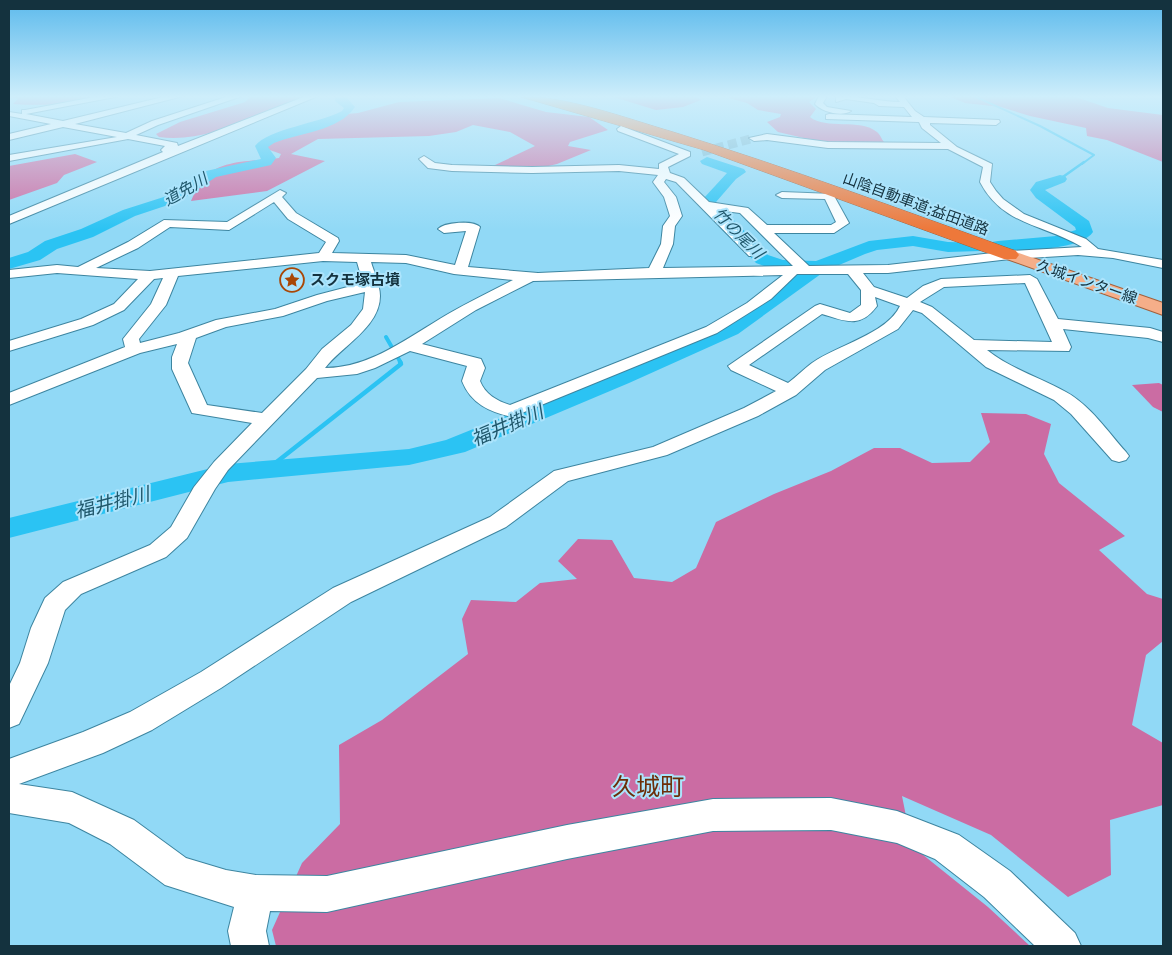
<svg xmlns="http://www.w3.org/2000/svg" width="1172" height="955" font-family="'Roboto Serif','Noto Sans JP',serif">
<rect width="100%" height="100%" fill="#91d9f6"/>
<g fill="#cb6ca3">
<path d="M 9,96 L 101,96 C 71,105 43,106 13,104 L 18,99 Z"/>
<path d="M 251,96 L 307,96 C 261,113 208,144 159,137 L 156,134 L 180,122 L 245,102 Z"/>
<path d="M 610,96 L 695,96 L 701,100 L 683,107 L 656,110 Z"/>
<path d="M 730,96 L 816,97 L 809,102 L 816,109 L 810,117 C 826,130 860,118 877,132 C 880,134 882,140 884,142 L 821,142 L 778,132 L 767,122 L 780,117 L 781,114 L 758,110 L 747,103 L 729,98 Z"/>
<path d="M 948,96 L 1073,96 L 1108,108 L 1163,115 L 1163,162 L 1107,140 L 1087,136 L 1086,128 L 1030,116 L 1001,107 L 965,103 Z"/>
<path d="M 499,98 L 546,112 L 589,117 L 608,130 L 570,142 L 568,146 L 591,150 L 557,164 L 540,168 L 493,166 L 535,146 L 510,132 L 473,125 L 456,132 L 429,136 L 318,139 L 291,154 L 325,161 L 267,191 L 191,201 C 194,195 197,186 202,180 C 220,158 255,162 279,158 L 281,154 L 267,149 L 269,143 L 303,132 L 299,127 L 337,115 L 358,113 L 399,102 Z"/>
<path d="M 75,154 L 97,162 L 64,175 L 57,183 L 9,200 L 9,166 Z"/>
<path d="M 1159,383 L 1163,385 L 1163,412 L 1153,407 L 1132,385 Z"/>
<path d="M 981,413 L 1026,414 L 1051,424 L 1044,454 L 1059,483 L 1125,536 L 1099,550 L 1147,594 L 1163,599 L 1163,641 L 1146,655 L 1132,725 L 1163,743 L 1163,805 L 1110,820 L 1111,875 L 1068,897 L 991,835 L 902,796 L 912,846 L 988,907 L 1030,946 L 276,946 L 272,930 L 302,863 L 340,824 L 339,745 L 382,720 L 468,654 L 462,619 L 471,600 L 516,602 L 540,583 L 577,579 L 558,561 L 578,539 L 612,540 L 634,578 L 672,582 L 696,568 L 716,522 L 774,494 L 831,471 L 874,448 L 900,448 L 932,463 L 970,462 L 990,442 Z"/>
</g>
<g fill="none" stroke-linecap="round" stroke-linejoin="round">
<path stroke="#2bc3f3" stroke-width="2" d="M 974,96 L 1040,126 L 1094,155 L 1082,164"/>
<path stroke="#2bc3f3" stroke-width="2.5" d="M 1060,179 L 1084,162"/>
<path stroke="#2bc3f3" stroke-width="4" d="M 386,337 L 401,363"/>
<path stroke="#2bc3f3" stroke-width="4.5" d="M 269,468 L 401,364 L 400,362"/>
<g fill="#2bc3f3" fill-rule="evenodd">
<path d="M 335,96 L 345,96 L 355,107 C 339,131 299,133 274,143 L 268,147 L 276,158 L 271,165 L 216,177 L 180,201 L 135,216 L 93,237 L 57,249 L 40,260 L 9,269 L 9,258 L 28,252 L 45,241 L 81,229 L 123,210 L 170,195 L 206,171 L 261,159 L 255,146 C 268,129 320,123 342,111 L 344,108 L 335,101 Z"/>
<path d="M 707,157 L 744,169 L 746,172 L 736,179 L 716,202 L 768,255 L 783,260 L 816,261 L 869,241 L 913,236 L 948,242 L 980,243 L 983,247 L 980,251 L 948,252 L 913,246 L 877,250 L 865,254 L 825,271 L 738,334 L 629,383 L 465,452 L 409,465 L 228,482 L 9,538 L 9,518 L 228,464 L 409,449 L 446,440 L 613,373 L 722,324 L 797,272 L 781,272 L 756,263 L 703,205 L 700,202 L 703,199 L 727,173 L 702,164 L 700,161 Z"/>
<path d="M 1060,175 L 1065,176 L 1067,179 L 1065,182 L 1045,190 L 1089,221 L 1093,232 C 1080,251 1020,250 998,251 L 992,250 L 989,246 L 992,242 L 998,241 L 1056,236 L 1076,230 L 1075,227 L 1036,198 L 1030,190 L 1036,182 Z"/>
</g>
<path stroke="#78b8d1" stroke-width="9" stroke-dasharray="9 4.5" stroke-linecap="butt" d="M 702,152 L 754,138"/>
<g stroke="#3d85a0" stroke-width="2">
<g id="minor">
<path d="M 100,96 L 120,96 L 26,114 L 63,121 L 167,96 L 183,96 L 75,124 L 126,133 L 152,121 L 229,96 L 242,96 L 158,125 L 136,135 L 177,143 L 178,146 L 306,96 L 318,96 L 9,224 L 9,216 L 163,152 L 161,150 L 165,146 L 128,139 L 9,161 L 9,155 L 117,137 L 63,127 L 9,140 L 9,134 L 51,124 L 9,116 L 9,112 L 22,114 L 22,110 L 25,110 Z"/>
<path d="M 819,96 L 827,96 L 823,103 L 827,107 L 851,111 C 842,117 822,112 815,104 Z"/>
<path d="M 840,96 C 861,96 880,102 900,102 L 895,96 L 903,96 L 915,111 L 924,117 L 999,120 L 1000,122 L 996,125 L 930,123 L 930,125 L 957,147 L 992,164 L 990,182 L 996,191 L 1003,199 L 1024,214 L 1086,239 L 1098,249 L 1163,260 L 1163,268 L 1113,258 L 1078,255 L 1010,259 L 888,273 L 863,273 L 874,287 L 907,298 L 923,286 L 941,279 L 1030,275 L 1037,279 L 1058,319 L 1150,328 L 1163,332 L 1163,342 L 1148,338 L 1063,329 L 1071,347 L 1069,351 L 987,350 C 1011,369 1039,377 1066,392 C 1090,405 1108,432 1126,452 L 1129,456 L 1126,460 L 1119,462 L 1112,460 L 1071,414 L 1054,400 L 986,367 L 922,313 L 913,310 L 898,329 L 825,370 L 796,395 L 758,416 L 667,455 L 568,481 L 506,527 L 351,602 L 221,688 L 152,730 L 103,753 L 19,784 L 72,792 L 134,820 L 186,858 L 226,870 L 256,875 L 327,876 L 567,825 L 713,799 L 831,798 L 897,811 L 959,835 L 1010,871 L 1075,933 L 1081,946 L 1035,946 L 984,897 L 935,859 L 897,843 L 831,830 L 713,831 L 567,859 L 327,912 L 270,911 L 266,931 L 269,946 L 231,946 L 228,931 L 234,907 L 165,885 L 110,844 L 69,823 L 9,813 L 9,759 L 83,732 L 130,712 L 201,672 L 333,588 L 490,517 L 554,471 L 653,447 L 744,408 L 776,391 L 731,370 L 728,366 L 815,306 L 820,304 L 850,313 L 861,305 L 861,290 L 848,274 L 797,274 L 771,299 L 717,333 L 512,417 C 490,412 471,404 462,381 L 467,366 L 410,351 L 375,368 L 357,374 L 317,378 L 228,470 L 215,489 L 187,538 L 166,557 L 81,594 L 65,610 L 48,663 L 19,724 L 9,728 L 9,686 L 20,663 L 31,628 L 45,598 L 63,582 L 150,545 L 171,527 L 194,487 L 214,462 L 252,423 L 192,413 L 172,369 L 172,357 L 177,344 L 140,353 L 9,405 L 9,393 L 125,347 L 123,339 L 151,304 L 163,278 L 154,279 L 124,310 L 93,325 L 9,351 L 9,341 L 81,319 L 114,304 L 138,279 L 57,273 L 9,278 L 9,270 L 57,265 L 78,267 L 128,242 L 164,220 L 227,222 L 280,190 L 286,193 L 282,197 L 296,213 L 338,238 L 339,241 L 332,253 L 406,255 L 455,265 L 466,231 L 444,233 L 438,229 C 444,222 474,220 480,227 L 468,267 L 538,273 L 649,268 L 661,244 L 663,226 L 670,216 L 664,197 L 653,182 L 658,175 L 619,171 L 532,173 L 452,171 L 428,168 L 419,159 L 424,156 L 435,163 L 452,165 L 532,167 L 619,165 L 659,169 L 659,164 L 679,154 L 618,131 L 617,129 L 621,126 L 690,152 L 690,156 L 668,167 L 670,173 L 684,178 L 709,202 L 748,208 L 767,225 L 831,225 L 836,222 L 825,199 L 782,198 L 776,195 L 782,192 L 833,194 L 849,223 L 834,233 L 774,233 L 809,266 L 888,265 L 1010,251 L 1082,247 C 1044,224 1003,226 980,182 L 983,167 L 948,149 L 828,148 L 767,140 L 754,141 L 749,138 L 767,134 L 828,142 L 941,143 L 922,128 L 919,122 L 826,119 L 826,115 L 829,114 L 912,117 L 904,107 L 879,106 L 874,103 L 846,99 L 836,102 L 836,98 ZM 666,179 L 676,182 L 749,256 L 759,256 L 761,253 L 717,210 L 740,213 L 793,266 L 663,268 L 673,244 L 675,226 L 682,216 L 676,197 L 664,182 ZM 274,202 L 288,219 L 326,242 L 319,253 L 150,271 L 96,268 L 138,248 L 170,227 L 229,230 ZM 323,261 L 357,262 L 363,283 L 317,295 L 275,309 L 216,320 L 179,333 L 140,343 L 139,339 L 166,305 L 178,276 ZM 371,262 L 406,263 L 454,274 L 513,280 C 491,291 469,302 448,314 C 410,336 371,368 325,368 C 342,346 380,327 380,296 C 380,285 374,272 371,262 ZM 783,275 L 747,303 L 706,327 L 510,405 C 497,401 485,394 480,381 L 485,368 L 481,359 L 422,344 L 476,310 L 533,281 ZM 1025,283 L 1052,342 L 974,340 L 932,307 L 920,302 L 944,287 ZM 365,292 L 363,309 L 351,325 L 322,349 L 306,369 L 262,413 L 207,405 L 188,363 L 196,338 L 226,327 L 283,316 L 327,301 ZM 875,297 L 900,306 C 887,334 837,345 812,363 C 804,369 796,377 788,383 L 749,365 L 822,314 C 845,321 860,329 877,306 Z"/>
</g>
</g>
<g stroke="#a2603b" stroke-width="2">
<path id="major" d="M 1010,250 L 1163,303 L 1163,315 L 1004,258 L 1002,255 L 1004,252 Z"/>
</g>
<g stroke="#a2603b" stroke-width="1">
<path id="highway" d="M 518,96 C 567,96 625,118 673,132 C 789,168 902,210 1016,251 L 1019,255 L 1016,259 L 1004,259 L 704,150 Z"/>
</g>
<use href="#minor" fill="#fff" fill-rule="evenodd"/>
<use href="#major" fill="#f5ae89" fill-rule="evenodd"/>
<use href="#highway" fill="#ee783a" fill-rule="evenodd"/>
</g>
<linearGradient id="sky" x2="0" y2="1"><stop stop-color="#5cbaec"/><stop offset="0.42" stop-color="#ceeefb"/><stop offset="1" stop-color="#ceeefb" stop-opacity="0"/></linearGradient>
<rect width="1172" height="230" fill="url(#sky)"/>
<defs>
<g id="sight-ring" transform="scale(1.25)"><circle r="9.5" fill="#ace4fc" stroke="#a94706" stroke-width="1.5"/><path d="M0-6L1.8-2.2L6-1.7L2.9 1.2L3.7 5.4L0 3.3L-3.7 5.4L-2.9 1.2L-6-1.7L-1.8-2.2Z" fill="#a94706"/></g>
</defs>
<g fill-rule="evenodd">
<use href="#sight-ring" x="292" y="280"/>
</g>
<g text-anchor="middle" stroke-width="4" stroke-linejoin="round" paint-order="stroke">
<g font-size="15" fill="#14323e" stroke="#ace4fc">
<text transform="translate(916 204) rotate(20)" y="5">山陰自動車道;益田道路</text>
<text transform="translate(1087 282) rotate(19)" y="5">久城インター線</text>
</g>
<g font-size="15" font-weight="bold" fill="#14323e" stroke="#ace4fc" text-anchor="start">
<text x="310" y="285">スクモ塚古墳</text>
</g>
<g font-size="16" font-style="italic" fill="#1f576b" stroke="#ace4fc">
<text transform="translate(185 189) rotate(-30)" y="6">道免川</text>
<text transform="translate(739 233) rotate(45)" y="6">竹の尾川</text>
</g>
<g font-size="19" font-style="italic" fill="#1f576b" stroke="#ace4fc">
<text transform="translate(507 425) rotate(-23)" y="7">福井掛川</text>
<text transform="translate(112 502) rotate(-14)" y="7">福井掛川</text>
</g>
<g font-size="24" fill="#6c2e09" stroke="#ace4fc">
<text x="648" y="795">久城町</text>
</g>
</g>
<rect width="1172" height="955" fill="none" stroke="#14323e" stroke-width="20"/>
</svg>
